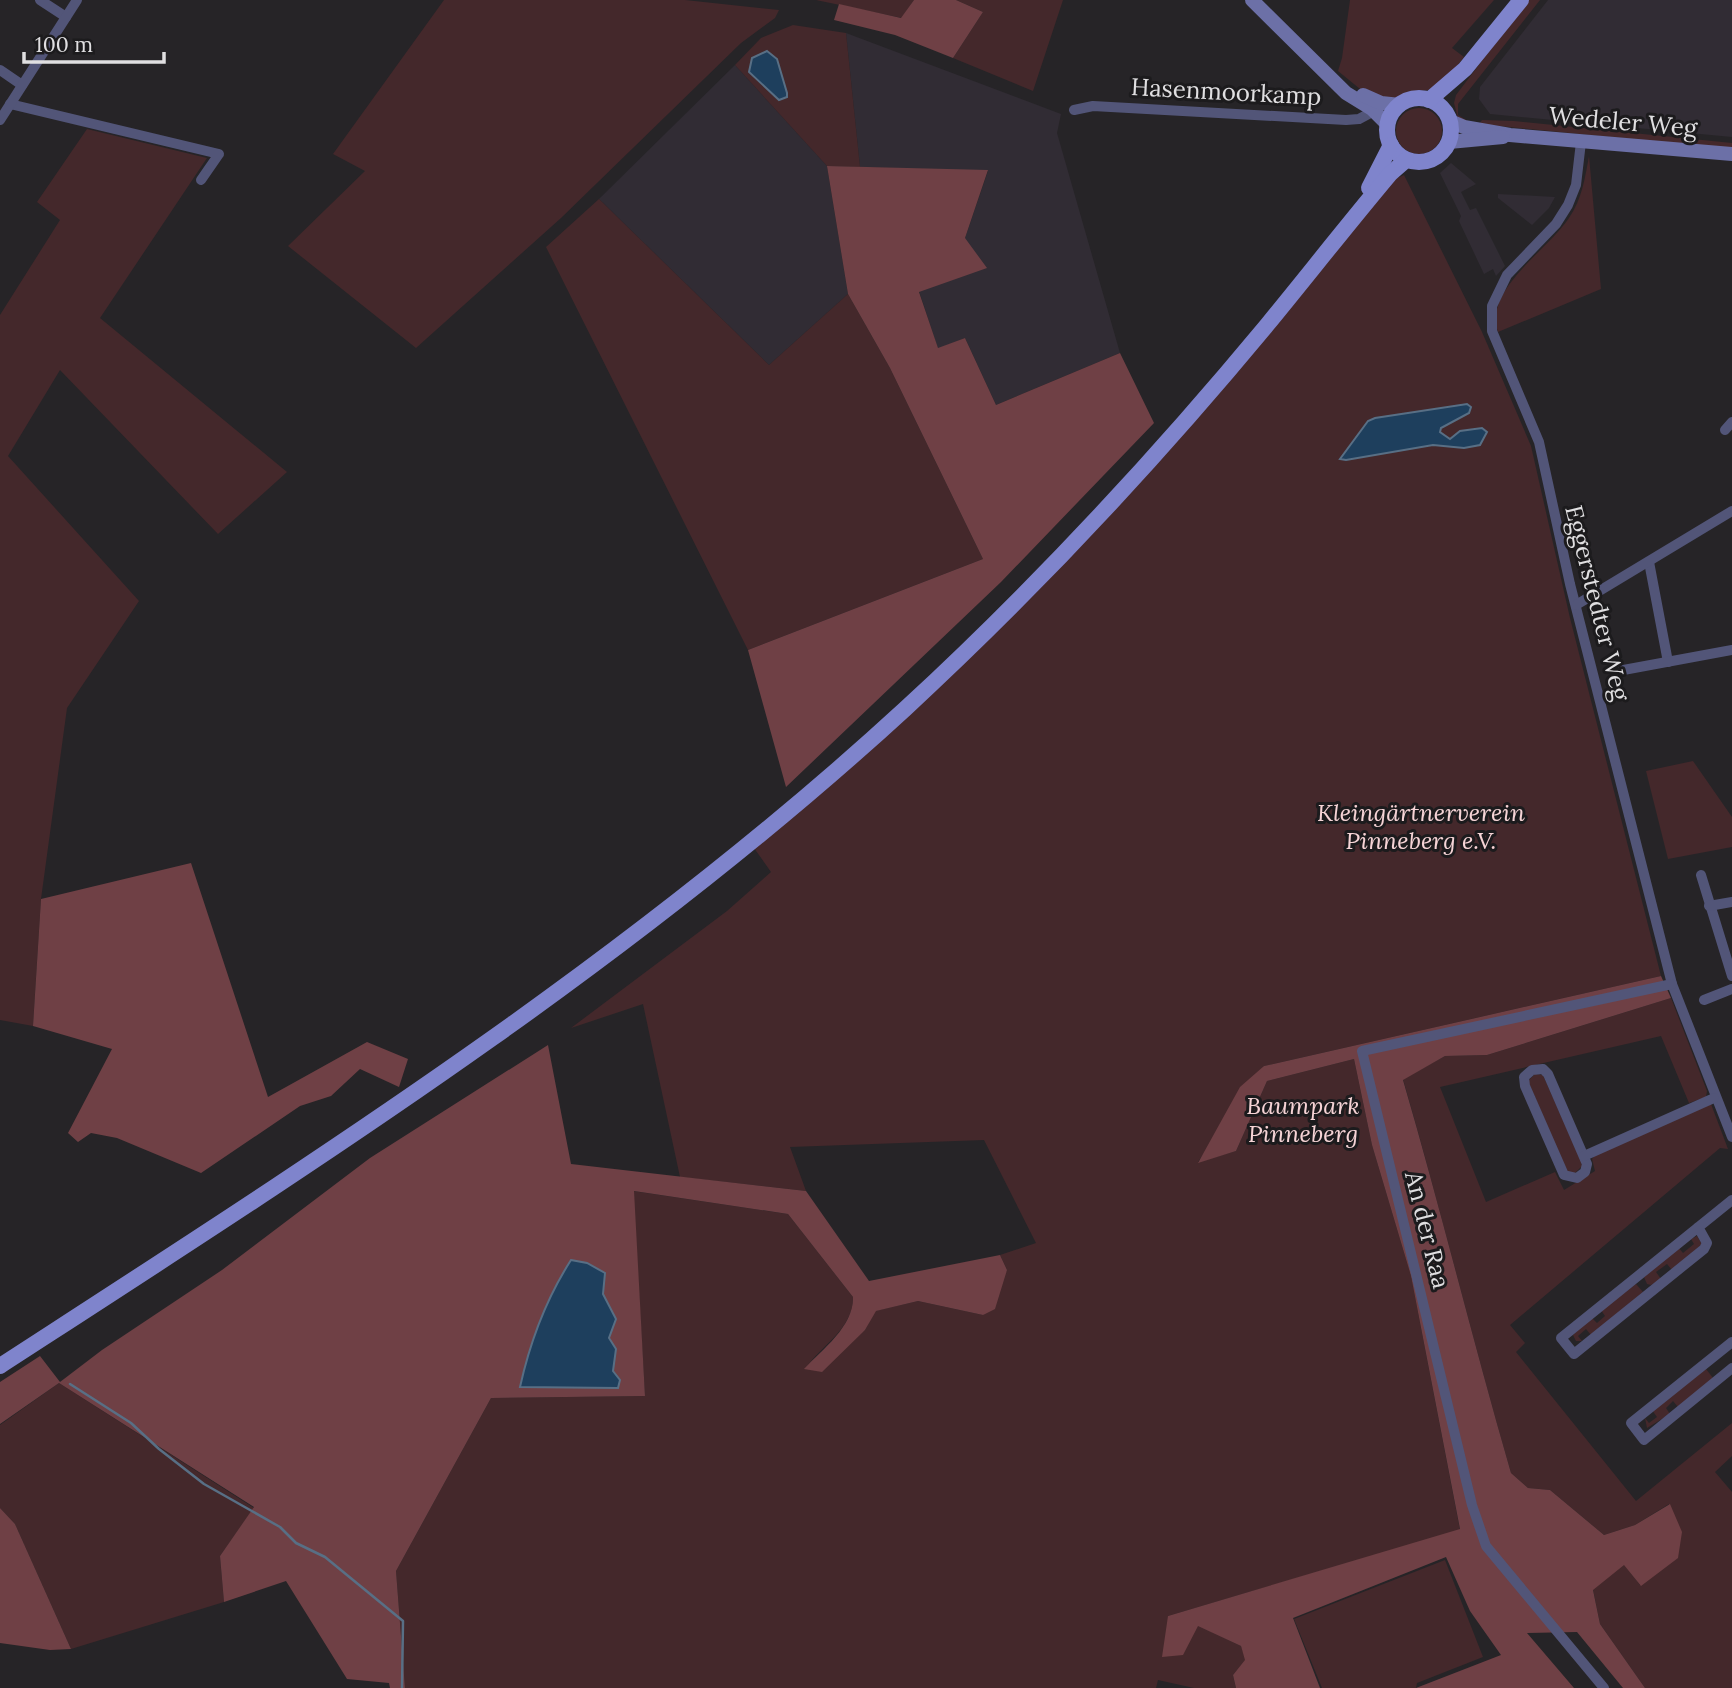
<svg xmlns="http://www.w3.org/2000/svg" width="1732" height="1688" font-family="Lora,serif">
<rect width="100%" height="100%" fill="#262427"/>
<g fill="#312c34">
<path d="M 1548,0 L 1732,0 L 1732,137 L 1490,114 L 1479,99 L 1480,87 Z"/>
<path d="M 846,33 L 1061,114 L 1057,133 L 1120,353 L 996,405 L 965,338 L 938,349 L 919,291 L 965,238 L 988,171 L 860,167 Z"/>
<path d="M 735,65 L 827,166 L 848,294 L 769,365 L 599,199 Z"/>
<path d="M 1451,163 L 1476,184 L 1461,192 L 1470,210 L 1476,208 L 1505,266 L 1496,276 L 1493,269 L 1484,274 L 1459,221 L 1461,216 L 1440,173 Z"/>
<path d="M 1498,194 L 1555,197 L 1549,208 L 1532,225 L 1498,198 Z"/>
</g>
<g fill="#44282b">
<path d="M 444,0 L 685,0 L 779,10 L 775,18 L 741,43 L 561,218 L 416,348 L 288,246 L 365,171 L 333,154 Z"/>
<path d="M 816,0 L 914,0 L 902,18 Z"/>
<path d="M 956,0 L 1063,0 L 1033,91 L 953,58 L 983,12 Z"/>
<path d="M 1350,0 L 1494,0 L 1452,48 L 1464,57 L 1447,79 L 1428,90 L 1414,91 L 1390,100 L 1365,93 L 1338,71 L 1342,58 Z"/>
<path d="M 1528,0 L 1540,0 L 1458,104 L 1458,115 L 1471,123 L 1458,118 L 1454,103 L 1456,95 Z"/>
<path d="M 793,25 L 846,33 L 860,167 L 827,166 L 735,65 L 761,38 Z"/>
<circle cx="1419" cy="131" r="23"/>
<path d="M 1482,120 L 1514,121 L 1732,143 L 1732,149 L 1479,124 Z"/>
<path d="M 87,129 L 207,158 L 100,318 L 287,472 L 218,534 L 60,370 L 8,456 L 139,601 L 67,708 L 41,899 L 33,1026 L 0,1020 L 0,315 L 60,220 L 37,202 Z"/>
<path d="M 1589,156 L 1601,289 L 1498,332 C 1483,290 1547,251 1569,218 C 1582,199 1585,178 1589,156 Z"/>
<path d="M 1404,175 L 1482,332 L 1531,446 L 1570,618 L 1661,976 L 1264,1066 L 1198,1162 L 1236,1151 L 1267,1081 L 1354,1059 L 1372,1145 L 1411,1276 L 1460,1530 L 1168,1616 L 1198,1625 L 1241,1646 L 1246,1660 L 1233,1675 L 1236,1688 L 1194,1688 L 1158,1680 L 1156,1688 L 405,1688 L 396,1571 L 491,1398 L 645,1396 L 633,1191 L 788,1214 L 853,1297 C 854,1328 821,1346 805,1369 L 865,1330 L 875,1311 L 918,1301 L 983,1315 L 1007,1270 L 1000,1255 L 1036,1243 L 984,1140 L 790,1147 L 806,1191 L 680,1177 L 643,1004 L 571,1028 L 727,911 L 771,872 L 754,848 L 967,659 L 1391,181 Z"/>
<path d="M 599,199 L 769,365 L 848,294 L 890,368 L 983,559 L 748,650 L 546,247 Z"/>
<path d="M 1693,761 L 1732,817 L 1732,847 L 1668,859 L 1646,771 Z"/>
<path d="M 1671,998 L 1707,1091 L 1706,1097 L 1689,1103 L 1661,1036 L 1440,1087 L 1486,1202 L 1555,1172 L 1564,1190 L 1595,1171 L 1592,1159 L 1595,1155 L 1711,1104 L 1728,1149 L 1720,1148 L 1510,1325 L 1525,1343 L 1516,1352 L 1636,1501 L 1732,1423 L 1732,1456 L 1715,1472 L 1732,1492 L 1732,1688 L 1645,1688 L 1600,1624 L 1593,1589 L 1624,1564 L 1640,1585 L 1669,1504 L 1635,1525 L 1604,1535 L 1550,1490 L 1528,1488 L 1511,1473 C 1473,1342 1441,1210 1403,1079 L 1445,1056 L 1487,1055 Z"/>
<path d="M 1535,1074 L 1543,1075 L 1581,1161 L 1582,1166 L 1575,1173 L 1567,1172 L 1528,1081 Z"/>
<path d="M 1697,1236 L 1702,1244 L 1672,1270 L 1667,1264 L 1656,1272 L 1661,1279 L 1651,1285 L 1647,1284 L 1644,1277 L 1678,1247 L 1683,1253 L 1694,1244 L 1691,1239 Z"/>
<path d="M 1636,1284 L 1643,1292 L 1591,1335 L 1586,1329 L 1578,1336 L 1582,1341 L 1576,1341 L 1573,1335 L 1591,1317 L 1597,1323 L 1605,1316 L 1601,1310 Z"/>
<path d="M 1706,1369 L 1713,1378 L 1678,1407 L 1673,1401 L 1666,1408 L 1670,1414 L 1647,1428 L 1645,1418 L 1649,1423 L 1657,1417 L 1652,1410 Z"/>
<path d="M 59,1383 L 254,1508 L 220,1556 L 224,1602 L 71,1649 L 15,1524 L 0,1508 L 0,1425 Z"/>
<path d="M 1445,1560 L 1483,1657 L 1417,1683 L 1416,1688 L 1322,1688 L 1294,1619 Z"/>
</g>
<g fill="#6f4045">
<path d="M 914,0 L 956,0 L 983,12 L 953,58 L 895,35 L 834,20 L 839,4 L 901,18 Z"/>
<path d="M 827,166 L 988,170 L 965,238 L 987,268 L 919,292 L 938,348 L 965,338 L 996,405 L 1120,353 L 1154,423 L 1001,582 L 786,787 L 748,650 L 983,559 L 890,368 L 848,294 Z"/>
<path d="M 191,863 L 268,1097 L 367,1042 L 408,1059 L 399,1087 L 360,1069 L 331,1096 L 300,1106 L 201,1173 L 117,1138 L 91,1133 L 78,1142 L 68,1133 L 112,1049 L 33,1026 L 41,899 Z"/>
<path d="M 1661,976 L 1671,998 L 1487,1055 L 1445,1056 L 1403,1080 C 1441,1210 1473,1342 1511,1473 L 1528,1488 L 1550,1490 L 1604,1535 L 1635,1525 L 1670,1504 L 1682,1532 L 1678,1558 L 1641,1586 L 1624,1565 L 1593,1590 L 1600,1624 L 1645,1688 L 1623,1688 L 1577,1632 L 1527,1633 L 1574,1688 L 1416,1688 L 1501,1655 L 1470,1611 L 1446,1557 L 1293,1618 L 1320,1688 L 1236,1688 L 1233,1675 L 1245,1660 L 1241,1646 L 1198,1626 L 1183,1655 L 1162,1657 L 1168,1616 L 1460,1529 L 1411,1276 L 1372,1145 L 1354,1059 L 1267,1081 L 1236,1151 L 1198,1163 L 1240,1087 L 1264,1066 Z"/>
<path d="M 548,1045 L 571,1164 L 806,1191 L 869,1281 L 1000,1255 L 1007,1270 L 995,1309 L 983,1315 L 918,1301 L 876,1311 L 865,1330 L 822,1372 L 804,1369 C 823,1349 854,1326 853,1297 L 788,1214 L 634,1191 L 645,1396 L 491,1398 L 396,1571 L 405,1688 L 390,1688 L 389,1683 L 347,1679 L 286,1581 L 224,1602 L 220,1556 L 254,1507 L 59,1383 L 0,1424 L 0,1382 L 40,1356 L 60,1382 L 102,1350 L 222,1270 L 370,1158 Z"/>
<path d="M 0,1508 L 15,1524 L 71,1649 L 50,1650 L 0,1643 Z"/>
</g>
<g fill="#1e3f5d" stroke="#586f85" stroke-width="2">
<path d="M 767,51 L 777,59 L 787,93 L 787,97 L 779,100 L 749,72 L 752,58 Z"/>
<path d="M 1467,404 L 1471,407 L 1469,413 L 1441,428 L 1440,432 L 1450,439 L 1460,431 L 1482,428 L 1487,432 L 1480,445 L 1464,448 L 1433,445 L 1346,460 L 1340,459 L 1368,421 L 1375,418 Z"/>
<path d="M 571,1260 L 587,1263 L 605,1273 L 603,1294 L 616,1319 L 609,1338 L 616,1349 L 613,1371 L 620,1380 L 618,1388 L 520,1387 C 530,1342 546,1299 571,1260 Z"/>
</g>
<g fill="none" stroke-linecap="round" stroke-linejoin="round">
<path stroke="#586f85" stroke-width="2.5" d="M 70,1384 L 131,1423 L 159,1449 L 204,1484 L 280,1527 L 296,1543 L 325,1557 L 403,1621 L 402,1688"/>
<g stroke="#525578" stroke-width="10">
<path d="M 40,0 L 66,17"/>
<path d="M 0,70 L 22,85"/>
<path d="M 10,104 L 219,154 L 201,180"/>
<path d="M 1074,110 L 1093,106 L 1346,120 L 1359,119 L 1374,111"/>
<path d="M 0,120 L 77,0"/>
<path d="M 1581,142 L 1576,185 L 1568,205 L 1556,224 L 1507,275 L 1492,306 L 1492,331 L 1539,442 L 1570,584 L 1672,984 L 1732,1137"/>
<path d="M 1725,430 L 1732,422"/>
<path d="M 1649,562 L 1668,662"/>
<path d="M 1576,605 L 1732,511"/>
<path d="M 1618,671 L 1732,650"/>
<path d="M 1701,875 L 1732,976"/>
<path d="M 1709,906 L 1732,902"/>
<path d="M 1704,1000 L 1732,989"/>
<path d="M 1543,1069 L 1548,1074 L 1587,1164 L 1585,1172 L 1577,1178 L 1564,1175 L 1525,1086 L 1524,1077 L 1532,1070 Z"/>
<path d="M 1584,1156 L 1714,1098"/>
<path d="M 1698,1227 L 1707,1243 L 1704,1249 L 1574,1354 L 1561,1338 L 1732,1200"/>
<path d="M 1732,1342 L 1631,1423 L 1644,1440 L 1732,1368"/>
<path d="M 1604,1688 L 1486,1546 L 1472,1505 L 1362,1051 L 1672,984"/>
</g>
<g stroke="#6c70a7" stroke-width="14">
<path d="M 1252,0 L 1346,93 L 1372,109 L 1388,125"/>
<path d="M 1363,95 L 1381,103 L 1400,105"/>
<path d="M 1450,121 L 1464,127 L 1510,135 L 1732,154"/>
<path d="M 1449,142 L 1503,137"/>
</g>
<g stroke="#7f84cc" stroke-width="16">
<circle cx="1419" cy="130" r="32"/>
<path d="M 1429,100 L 1465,69 L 1521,0"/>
<path d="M 1369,188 L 1391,145"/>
<path d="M 0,1366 C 313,1163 630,962 905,709 C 1034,590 1155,460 1267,325 C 1308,275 1348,224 1390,174 L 1406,160"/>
</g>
</g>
<g text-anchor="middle" stroke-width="6" stroke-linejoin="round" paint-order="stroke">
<g font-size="24" fill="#e0dfe1" stroke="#1c1b1d">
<text transform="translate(1226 92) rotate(3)" y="8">Hasenmoorkamp</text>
<text transform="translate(1623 122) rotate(5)" y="8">Wedeler Weg</text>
<text transform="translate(1597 603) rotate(76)" y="8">Eggerstedter Weg</text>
<text transform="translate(1427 1230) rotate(76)" y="8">An der Raa</text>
</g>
<g font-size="24" font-style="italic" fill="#f6d4d6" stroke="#1c1b1d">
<text x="1421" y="821">Kleingärtnerverein<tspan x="1421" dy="28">Pinneberg e.V.</tspan></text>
<text x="1303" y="1114">Baumpark<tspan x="1303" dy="28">Pinneberg</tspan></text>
</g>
</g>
<path d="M24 52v10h140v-10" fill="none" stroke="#e0dfe1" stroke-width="3.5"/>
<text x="35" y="52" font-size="21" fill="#e0dfe1" stroke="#1c1b1d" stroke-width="5" paint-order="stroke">100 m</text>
</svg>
